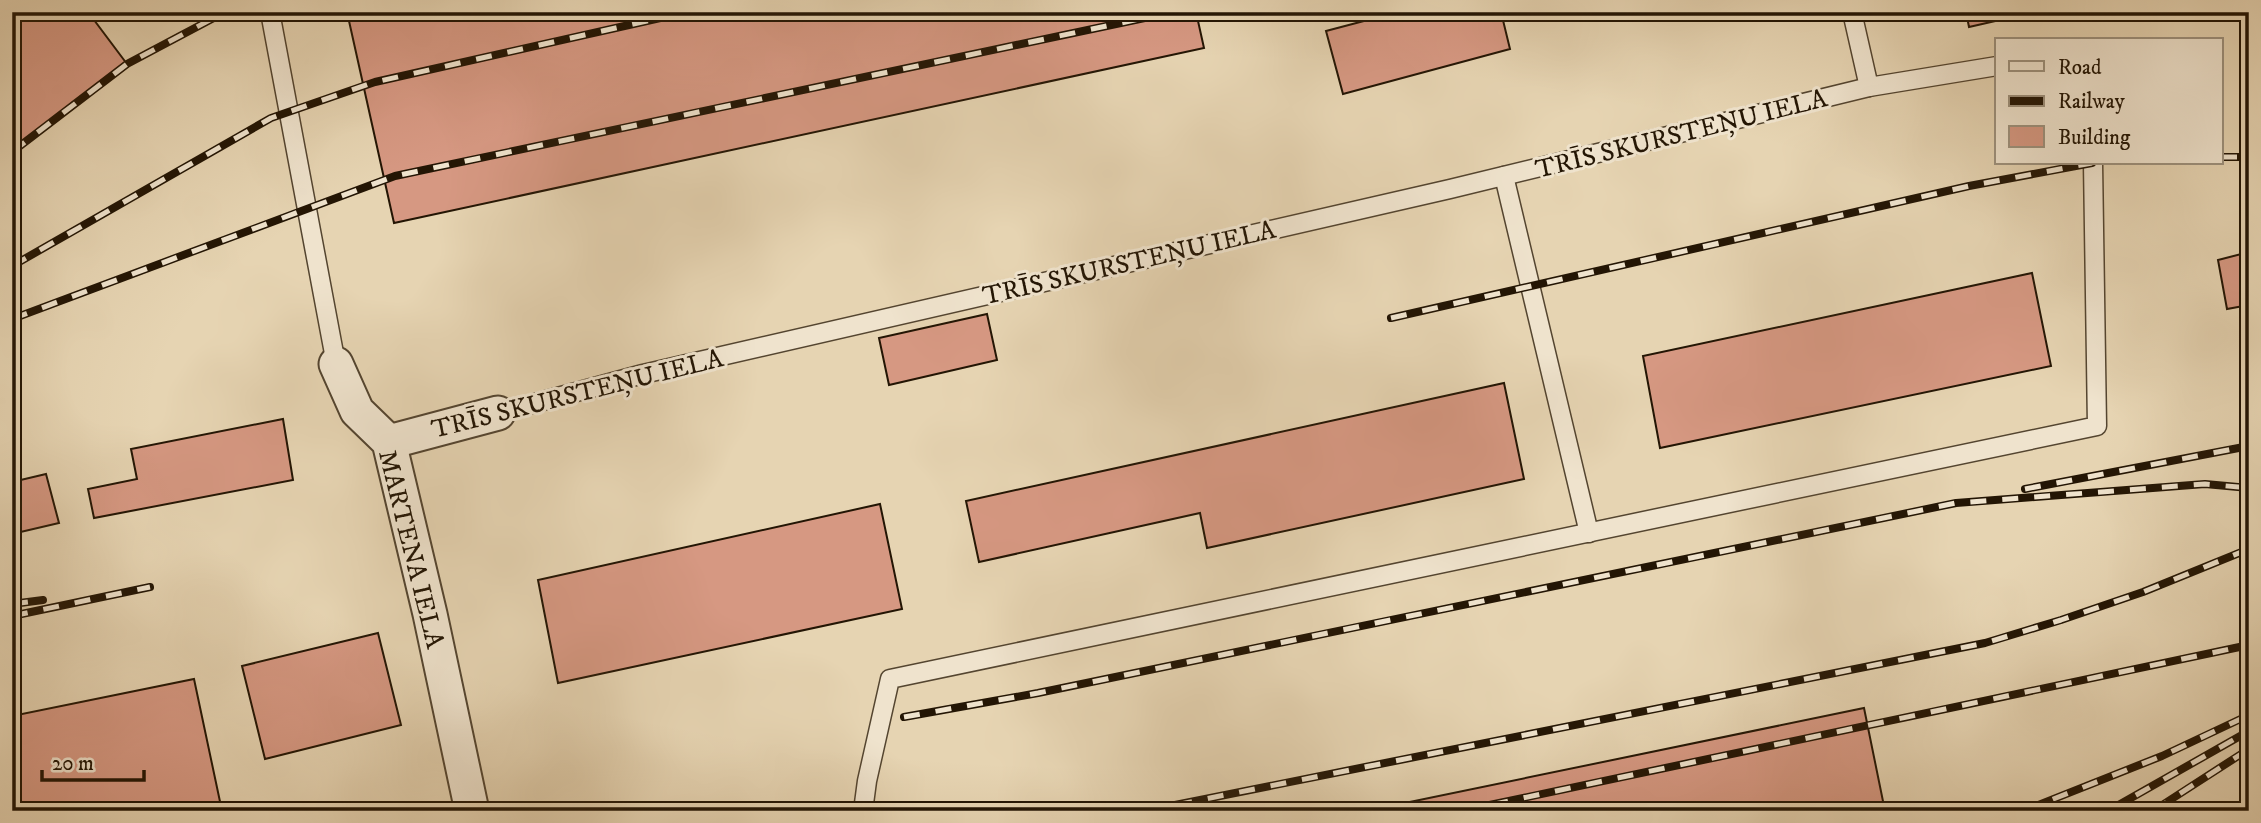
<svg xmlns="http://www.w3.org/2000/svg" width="2261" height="823" font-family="'IM FELL DW Pica',serif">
<rect width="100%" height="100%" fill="#e6d4b2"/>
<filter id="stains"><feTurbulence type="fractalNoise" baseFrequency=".00286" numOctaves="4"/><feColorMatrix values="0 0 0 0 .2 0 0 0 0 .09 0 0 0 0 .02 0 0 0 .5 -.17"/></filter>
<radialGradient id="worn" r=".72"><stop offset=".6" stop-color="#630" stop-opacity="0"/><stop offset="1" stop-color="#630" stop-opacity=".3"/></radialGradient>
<g fill="#d69882" stroke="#231504" stroke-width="2">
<path d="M 12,12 L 88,12 L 127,64 L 12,152 Z"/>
<path d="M 347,12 L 1196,12 L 1204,48 L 394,223 Z"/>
<path d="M 1398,12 L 1501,12 L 1510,49 L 1343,94 L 1326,31 Z"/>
<path d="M 1966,12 L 2035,12 L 1969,27 Z"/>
<path d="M 2249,252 L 2249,305 L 2227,309 L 2218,260 Z"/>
<path d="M 2032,273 L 2051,366 L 1660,448 L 1643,356 Z"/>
<path d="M 987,314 L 997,360 L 889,385 L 879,338 Z"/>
<path d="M 1504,383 L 1524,479 L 1207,548 L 1200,513 L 979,562 L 966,501 Z"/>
<path d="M 283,419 L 293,480 L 94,518 L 88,489 L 137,479 L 131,449 Z"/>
<path d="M 46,474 L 59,523 L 12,534 L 12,482 Z"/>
<path d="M 880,504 L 902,609 L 558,683 L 538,580 Z"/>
<path d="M 378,633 L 401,725 L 265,759 L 242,666 Z"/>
<path d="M 194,679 L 222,811 L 12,811 L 12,716 Z"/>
<path d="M 1864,708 L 1885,811 L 1366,811 Z"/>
</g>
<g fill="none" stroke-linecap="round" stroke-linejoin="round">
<g stroke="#544530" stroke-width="21">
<g id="lane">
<path d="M 270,12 L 336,364"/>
<path d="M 1852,12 L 1869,87"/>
<path d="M 1504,176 L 1589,533"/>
<path d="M 498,413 L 643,374 L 1450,189 L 1869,87 L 1997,66"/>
<path d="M 863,811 L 867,781 L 890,679 L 2097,426 L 2093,163"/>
</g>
</g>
<g stroke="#544530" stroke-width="37">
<g id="street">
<path d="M 336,364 L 357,411 L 389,442 L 430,614 L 472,811"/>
<path d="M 389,442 L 498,413"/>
</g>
</g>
<use href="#lane" stroke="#efe3cd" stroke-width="18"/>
<use href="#street" stroke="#efe3cd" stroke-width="33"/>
<g stroke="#231504" stroke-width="8">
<g id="rail">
<path d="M 12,152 L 127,64 L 225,12"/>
<path d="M 2221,157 L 2249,157"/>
<path d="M 12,266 L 271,118 L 375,82 L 687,12"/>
<path d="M 1391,318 L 1969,186 L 2092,163"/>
<path d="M 12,319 L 395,176 L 1173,12"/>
<path d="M 2025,489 L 2249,446"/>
<path d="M 12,604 L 43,600"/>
<path d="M 12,616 L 150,587"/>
<path d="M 904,717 L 1038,693 L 1956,503 L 2205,484 L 2249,488"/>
<path d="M 1145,811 L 1985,643 L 2061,620 L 2143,592 L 2249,549"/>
<path d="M 1461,811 L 2249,645"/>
<path d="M 2023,811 L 2162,756 L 2249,715"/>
<path d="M 2108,811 L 2249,731"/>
<path d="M 2153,811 L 2249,749"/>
</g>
</g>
<use href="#rail" stroke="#efe3cd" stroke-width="5" stroke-dasharray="16" stroke-linecap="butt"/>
</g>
<g text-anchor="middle" stroke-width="6" stroke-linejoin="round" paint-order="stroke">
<g font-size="26" fill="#231504" stroke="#efe3cd">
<text transform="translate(1681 133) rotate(-14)" y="9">TRĪS SKURSTEŅU IELA</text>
<text transform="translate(1129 262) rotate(-13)" y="9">TRĪS SKURSTEŅU IELA</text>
<text transform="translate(577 393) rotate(-14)" y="9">TRĪS SKURSTEŅU IELA</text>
<text transform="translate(412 549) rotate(76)" y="9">MARTENA IELA</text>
</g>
</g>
<rect width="2261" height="823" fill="none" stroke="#e6d4b2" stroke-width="42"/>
<rect x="14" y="14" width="2233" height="795" fill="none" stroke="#231504" stroke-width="3.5"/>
<rect x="21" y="21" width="2219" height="781" fill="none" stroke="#231504" stroke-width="2"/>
<rect x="1995" y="38" width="228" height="126" fill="#efe3cd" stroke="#9d917d" stroke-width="2"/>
<rect x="2009" y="61" width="35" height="10" fill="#efe3cd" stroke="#9d917d" stroke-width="2"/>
<text x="2058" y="74" font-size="21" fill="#231504">Road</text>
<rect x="2009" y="96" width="35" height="10" fill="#231504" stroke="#9d917d" stroke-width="2"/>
<text x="2058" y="108" font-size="21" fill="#231504">Railway</text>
<rect x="2009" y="126" width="35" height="21" fill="#d69882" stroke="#9d917d" stroke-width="2"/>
<text x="2058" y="144" font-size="21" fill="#231504">Building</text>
<path d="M42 770v10h102v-10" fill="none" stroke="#231504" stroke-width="3.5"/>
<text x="52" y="770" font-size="21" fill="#231504" stroke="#efe3cd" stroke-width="5" paint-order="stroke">20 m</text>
<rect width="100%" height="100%" filter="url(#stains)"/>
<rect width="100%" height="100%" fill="url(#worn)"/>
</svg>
